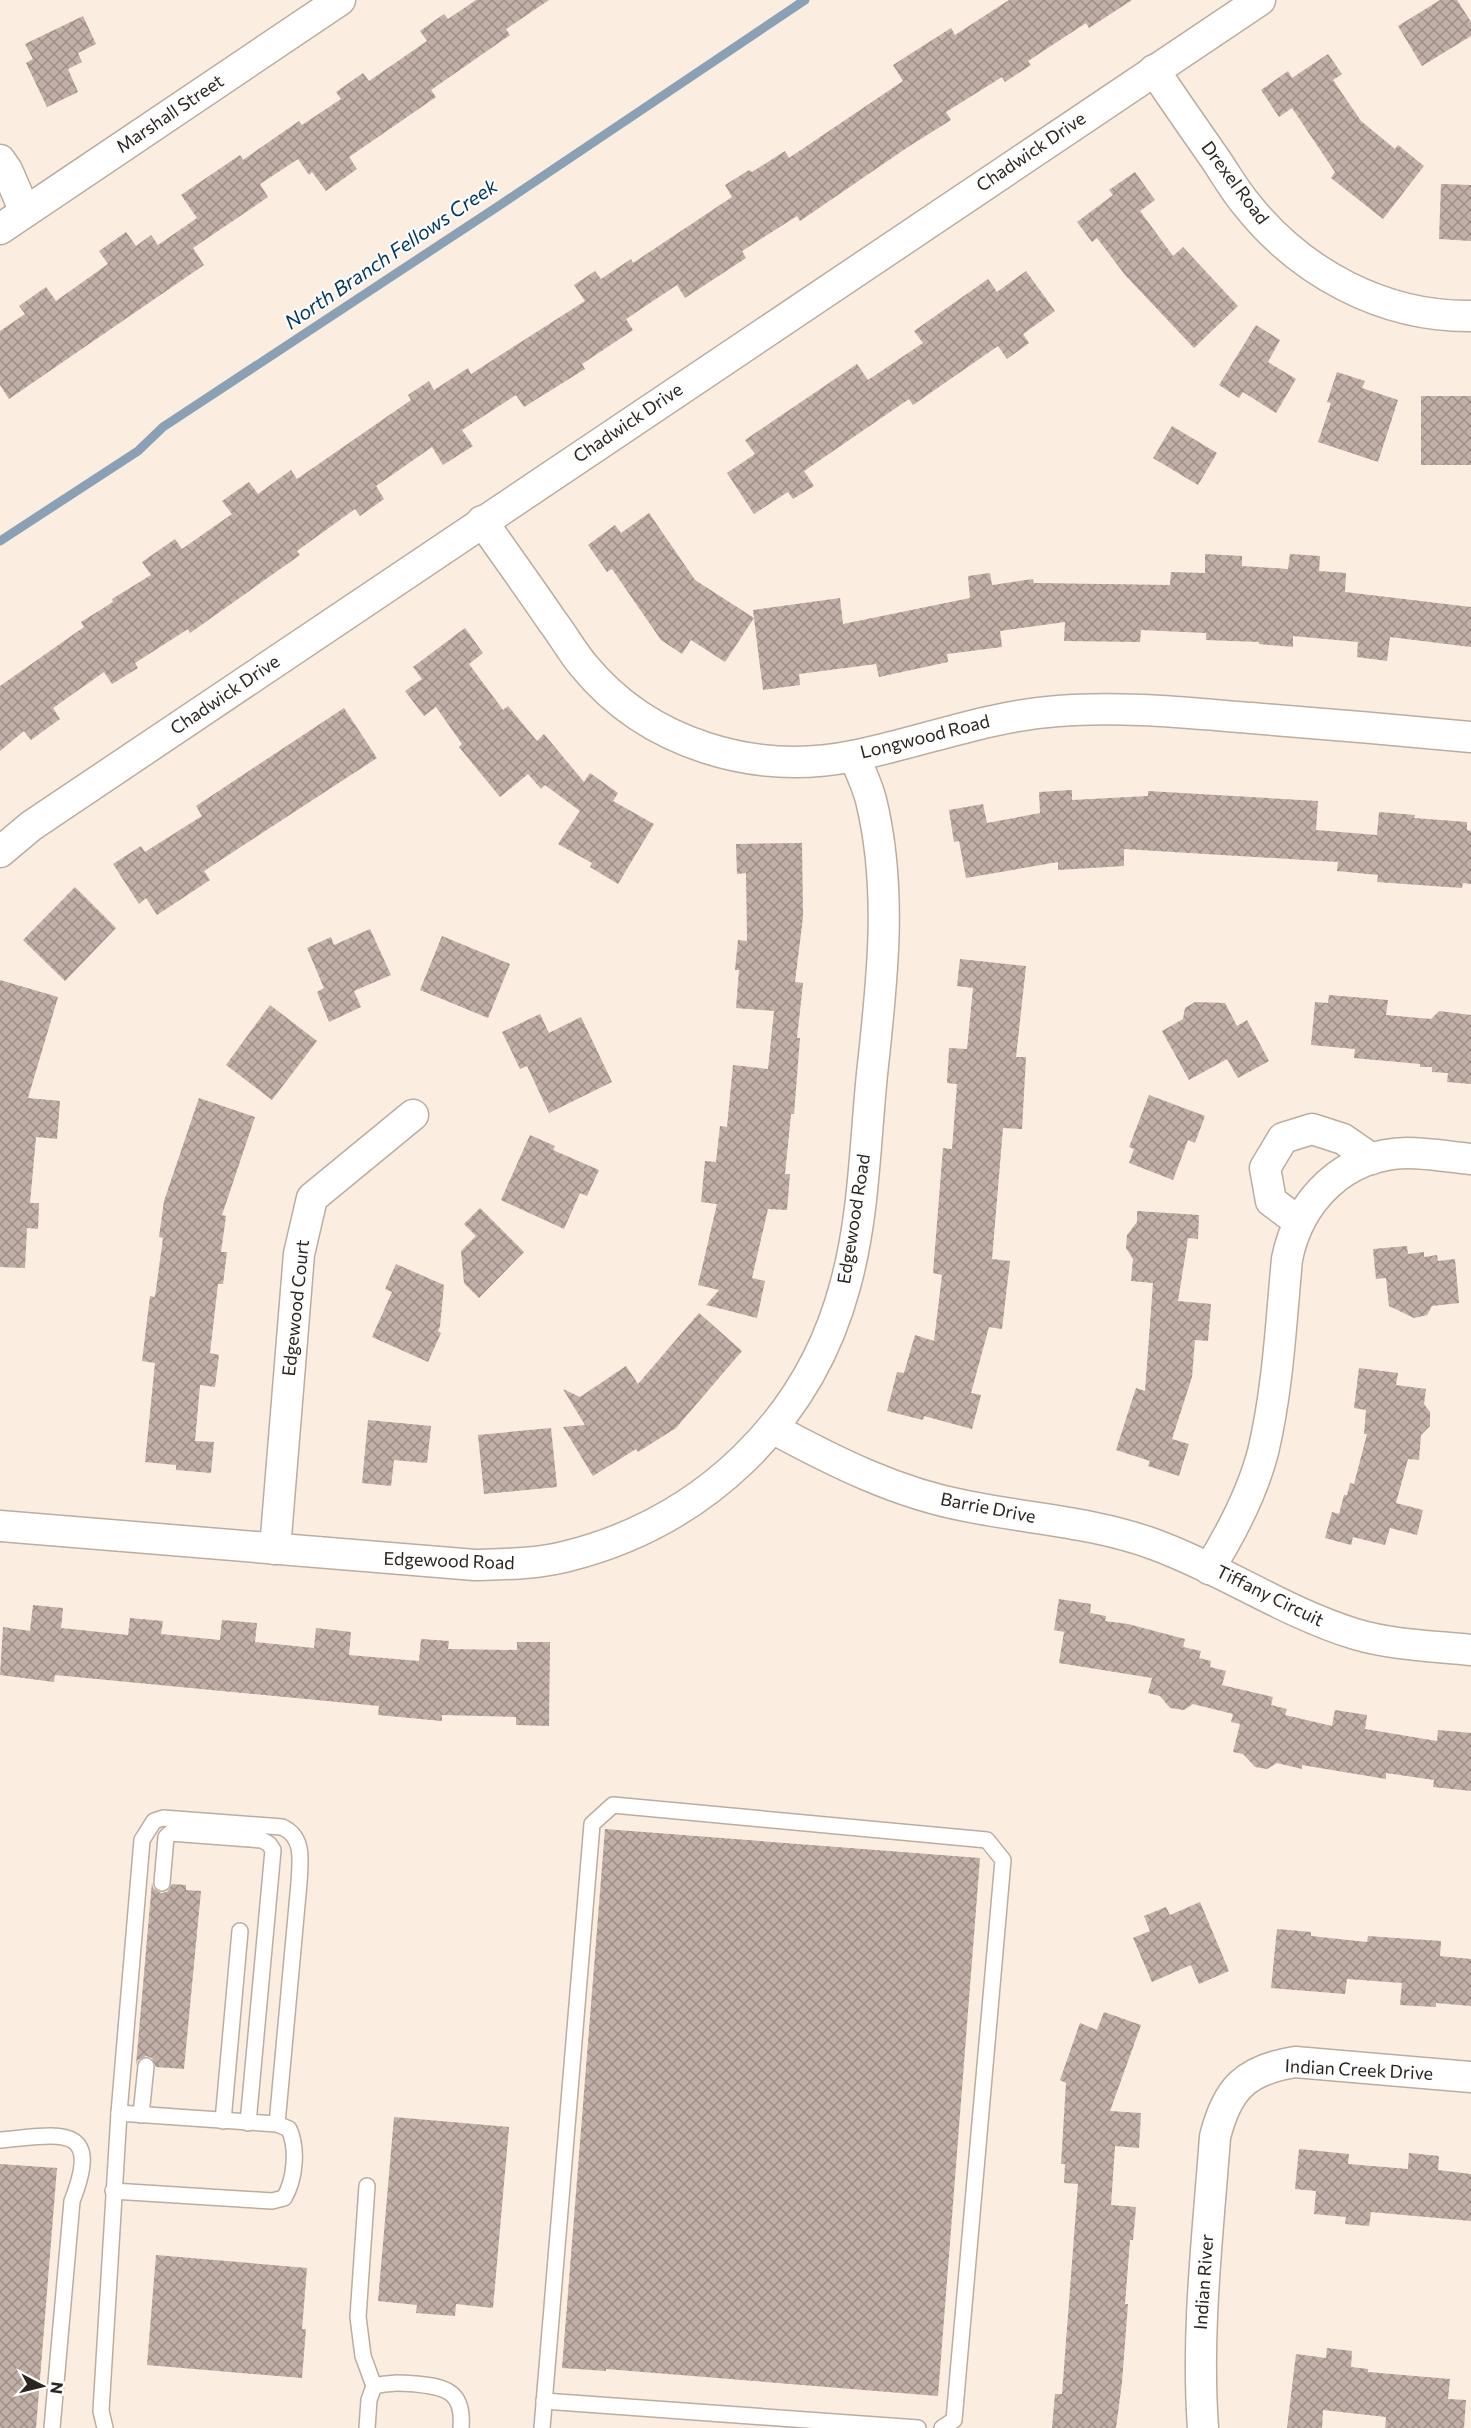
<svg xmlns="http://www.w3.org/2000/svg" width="1471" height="2428" font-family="Commissioner,sans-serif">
<defs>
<pattern id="building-cross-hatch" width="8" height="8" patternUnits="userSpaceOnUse" patternTransform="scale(1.5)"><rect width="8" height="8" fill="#c2afa8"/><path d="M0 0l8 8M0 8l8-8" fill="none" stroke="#9e8e88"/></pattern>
</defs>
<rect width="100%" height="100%" fill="#fbeddf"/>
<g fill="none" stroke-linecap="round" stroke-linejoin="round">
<path stroke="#8aa0b5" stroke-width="9" d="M 0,541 L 138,451 L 163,427 L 497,207 L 805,0"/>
</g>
<g fill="url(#building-cross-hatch)">
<path d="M 476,0 L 549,0 L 506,29 L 510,35 L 431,90 L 436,97 L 349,157 L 357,169 L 326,191 L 312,172 L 309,175 L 298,159 L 260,184 L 268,197 L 193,248 L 204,265 L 9,399 L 0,385 L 0,331 L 25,314 L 19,306 L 46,287 L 56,301 L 108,264 L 99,251 L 126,232 L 136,246 L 151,235 L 158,245 L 197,218 L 181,195 L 240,155 L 243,160 L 299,121 L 302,125 L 341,99 L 336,92 L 363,73 L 369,81 L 427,41 L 420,31 L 444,14 L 448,19 Z"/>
<path d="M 1009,0 L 1132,0 L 1089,28 L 1086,23 L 1028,61 L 1031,65 L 1005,82 L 1002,77 L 946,112 L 951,120 L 908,147 L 800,221 L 797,216 L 742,251 L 746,258 L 685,298 L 677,285 L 626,319 L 633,330 L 582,364 L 585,369 L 524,407 L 516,395 L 462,430 L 473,446 L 443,465 L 432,447 L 376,486 L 384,499 L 360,516 L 355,509 L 297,551 L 300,555 L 190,633 L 188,629 L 135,663 L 138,668 L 112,684 L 104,672 L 53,708 L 60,719 L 31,740 L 24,731 L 0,751 L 0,686 L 84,627 L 81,622 L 113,602 L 112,599 L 151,575 L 142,562 L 175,539 L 182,549 L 232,514 L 222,501 L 249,482 L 258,494 L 291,470 L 297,479 L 411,400 L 408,395 L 429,381 L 434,390 L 468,368 L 471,374 L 585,301 L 574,285 L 595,271 L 601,279 L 631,259 L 633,263 L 732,197 L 725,185 L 749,170 L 752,172 L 785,151 L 789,158 L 903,81 L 893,65 L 951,28 L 955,35 Z"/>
<path d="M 1440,0 L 1457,0 L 1471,22 L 1471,36 L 1422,66 L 1398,26 Z"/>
<path d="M 83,16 L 96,44 L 78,53 L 82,62 L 68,69 L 78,92 L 47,107 L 26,63 L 33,59 L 25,44 Z"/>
<path d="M 1328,54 L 1342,74 L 1333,80 L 1361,121 L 1395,149 L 1398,145 L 1424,166 L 1383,219 L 1331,178 L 1335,172 L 1292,108 L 1279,117 L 1261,90 L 1288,71 L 1292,78 Z"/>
<path d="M 1135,172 L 1155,200 L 1140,211 L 1173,256 L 1183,247 L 1238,306 L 1194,348 L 1125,275 L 1097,238 L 1092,242 L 1077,222 L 1113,195 L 1109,190 Z"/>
<path d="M 1441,184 L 1471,185 L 1471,241 L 1439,239 Z"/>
<path d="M 1026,271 L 1055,311 L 1023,334 L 1029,343 L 1007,359 L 998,346 L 913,405 L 909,399 L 804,471 L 814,486 L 793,499 L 788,492 L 754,514 L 727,473 L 755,454 L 745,440 L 857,364 L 868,380 L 923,343 L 914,331 L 988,279 L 997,292 Z"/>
<path d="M 1256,325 L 1280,340 L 1268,362 L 1296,379 L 1276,413 L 1243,392 L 1239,398 L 1219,385 Z"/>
<path d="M 1337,372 L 1365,381 L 1362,388 L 1398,400 L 1378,462 L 1318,442 L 1331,403 L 1327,402 Z"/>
<rect x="1421" y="396" width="50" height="69"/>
<path d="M 1172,426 L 1217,453 L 1198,485 L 1153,458 Z"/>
<path d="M 649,513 L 695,580 L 754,618 L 753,610 L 840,598 L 843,624 L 970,598 L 968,576 L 990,573 L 992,585 L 1033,579 L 1034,583 L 1170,585 L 1171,572 L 1205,573 L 1205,554 L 1242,556 L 1242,566 L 1288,569 L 1290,554 L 1320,556 L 1319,571 L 1346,573 L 1345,592 L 1471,607 L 1471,647 L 1390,637 L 1387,661 L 1357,657 L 1358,642 L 1293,636 L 1293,647 L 1259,644 L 1259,642 L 1206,640 L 1206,633 L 1141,630 L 1140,642 L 1064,641 L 1065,622 L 1000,631 L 1002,647 L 947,654 L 948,662 L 879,677 L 876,664 L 799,674 L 800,685 L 763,690 L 754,618 L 725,662 L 691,640 L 682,654 L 661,640 L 612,569 L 607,572 L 588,545 L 615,525 L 621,533 Z"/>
<path d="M 465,628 L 483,653 L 469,664 L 503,710 L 508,706 L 537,741 L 544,734 L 584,782 L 590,773 L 618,793 L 613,801 L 654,824 L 618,884 L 590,867 L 592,863 L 558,844 L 580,811 L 545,785 L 541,789 L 528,774 L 500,797 L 459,747 L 462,744 L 436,707 L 424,716 L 405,691 L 422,679 L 413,667 Z"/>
<path d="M 344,708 L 377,758 L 204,871 L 210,880 L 157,915 L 146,898 L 139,904 L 113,864 L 141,846 L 145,852 L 202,816 L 196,806 Z"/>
<path d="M 1072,790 L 1072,800 L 1148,796 L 1148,791 L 1318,801 L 1316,830 L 1377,835 L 1379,812 L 1415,815 L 1414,818 L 1467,822 L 1467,830 L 1471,831 L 1471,884 L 1463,883 L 1462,888 L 1377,882 L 1378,875 L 1337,871 L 1338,862 L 1124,849 L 1124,866 L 1058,870 L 1058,862 L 966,878 L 959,841 L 954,842 L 949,810 L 983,804 L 987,823 L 1040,813 L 1039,792 Z"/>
<path d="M 802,843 L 803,917 L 795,982 L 803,983 L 797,1038 L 800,1038 L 794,1114 L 791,1114 L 785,1174 L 790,1174 L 787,1210 L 768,1209 L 752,1278 L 765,1281 L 757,1318 L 706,1305 L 719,1290 L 698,1285 L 717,1204 L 701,1202 L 705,1161 L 716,1162 L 720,1126 L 727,1127 L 733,1065 L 768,1069 L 774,1011 L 736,1008 L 739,970 L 735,970 L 738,940 L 747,941 L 746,873 L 737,874 L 736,844 Z"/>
<path d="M 75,887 L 116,928 L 65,981 L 23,940 Z"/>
<path d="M 370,929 L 391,975 L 354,991 L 361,1007 L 329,1022 L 317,992 L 324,988 L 307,948 L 331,937 L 334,945 Z"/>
<path d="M 442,936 L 510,964 L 488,1018 L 420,990 Z"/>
<path d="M 960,959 L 1026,966 L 1016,1057 L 1026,1057 L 1022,1129 L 1003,1128 L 992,1259 L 1010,1261 L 1002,1329 L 989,1327 L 971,1393 L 981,1395 L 972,1429 L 924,1416 L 923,1420 L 887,1411 L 897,1372 L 904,1373 L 915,1335 L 934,1341 L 942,1275 L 933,1273 L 943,1148 L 952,1149 L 957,1084 L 947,1083 L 949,1048 L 967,1049 L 973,988 L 957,986 Z"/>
<path d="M 0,980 L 58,997 L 28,1098 L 60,1101 L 57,1139 L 36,1137 L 30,1203 L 39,1203 L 38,1229 L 27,1228 L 25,1268 L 0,1267 Z"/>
<path d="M 1329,995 L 1388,1000 L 1386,1015 L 1431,1019 L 1439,1011 L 1471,1015 L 1471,1084 L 1447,1082 L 1448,1073 L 1432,1072 L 1432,1067 L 1420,1067 L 1420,1064 L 1354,1058 L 1355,1049 L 1311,1045 L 1315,1002 L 1328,1003 Z"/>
<path d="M 1195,1002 L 1225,1003 L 1237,1026 L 1247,1020 L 1269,1061 L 1238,1078 L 1227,1059 L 1189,1080 L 1162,1031 L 1183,1019 L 1185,1008 Z"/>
<path d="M 270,1005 L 317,1041 L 272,1100 L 226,1065 Z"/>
<path d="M 540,1014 L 549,1033 L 581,1017 L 612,1082 L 549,1113 L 527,1066 L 520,1069 L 502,1032 Z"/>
<path d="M 1149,1095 L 1205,1116 L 1195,1143 L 1188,1140 L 1173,1180 L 1129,1163 L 1134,1149 L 1129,1147 Z"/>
<path d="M 199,1098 L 255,1117 L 222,1215 L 226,1216 L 221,1252 L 227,1252 L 223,1284 L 218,1284 L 210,1353 L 219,1355 L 215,1387 L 200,1385 L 195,1441 L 214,1442 L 211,1473 L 176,1470 L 176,1465 L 145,1462 L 155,1363 L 142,1361 L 150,1296 L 155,1297 L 163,1238 L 159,1237 L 164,1201 Z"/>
<path d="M 530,1135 L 555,1146 L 553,1150 L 599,1170 L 587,1196 L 580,1193 L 564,1229 L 501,1200 Z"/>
<path d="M 480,1208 L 524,1252 L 479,1298 L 464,1283 L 461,1251 L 476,1236 L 464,1224 Z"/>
<path d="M 1137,1211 L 1199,1215 L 1198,1239 L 1188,1238 L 1178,1301 L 1211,1304 L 1208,1341 L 1195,1340 L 1192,1377 L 1172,1439 L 1189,1444 L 1179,1476 L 1148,1466 L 1150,1461 L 1116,1450 L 1136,1388 L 1145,1391 L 1153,1283 L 1131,1281 L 1133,1259 L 1126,1248 L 1127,1235 L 1137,1222 Z"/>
<path d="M 1407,1246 L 1408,1254 L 1424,1252 L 1424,1257 L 1437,1255 L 1438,1261 L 1455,1259 L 1459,1303 L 1432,1306 L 1427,1315 L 1414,1318 L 1389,1306 L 1386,1278 L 1376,1279 L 1373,1249 Z"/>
<path d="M 396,1264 L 444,1285 L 440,1326 L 438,1331 L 441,1333 L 428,1362 L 372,1337 L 392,1292 L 385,1289 Z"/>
<path d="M 699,1313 L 742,1351 L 676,1428 L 638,1452 L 636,1449 L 593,1476 L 563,1427 L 585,1425 L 563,1389 L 580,1397 L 626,1366 L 638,1384 Z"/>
<path d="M 1359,1368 L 1398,1373 L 1396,1385 L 1426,1389 L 1424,1404 L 1430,1412 L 1430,1426 L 1421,1435 L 1419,1460 L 1408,1459 L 1396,1503 L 1423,1510 L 1417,1535 L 1390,1528 L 1385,1545 L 1353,1537 L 1351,1545 L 1325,1538 L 1332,1512 L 1339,1514 L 1344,1495 L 1347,1495 L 1350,1483 L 1354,1484 L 1367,1434 L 1364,1434 L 1366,1410 L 1354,1408 Z"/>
<path d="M 368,1420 L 431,1426 L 427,1463 L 394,1460 L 391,1486 L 362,1483 Z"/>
<path d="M 551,1428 L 557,1487 L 484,1494 L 478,1435 Z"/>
<path d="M 1059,1599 L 1091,1604 L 1090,1613 L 1106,1616 L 1105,1621 L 1128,1624 L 1185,1639 L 1183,1647 L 1201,1651 L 1199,1658 L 1211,1661 L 1210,1667 L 1226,1671 L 1222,1685 L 1273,1697 L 1271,1705 L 1287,1709 L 1285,1715 L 1332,1726 L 1335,1710 L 1367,1715 L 1365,1729 L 1437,1741 L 1438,1730 L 1471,1733 L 1471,1791 L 1433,1787 L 1434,1780 L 1386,1773 L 1386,1779 L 1302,1765 L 1302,1769 L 1277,1763 L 1267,1769 L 1255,1767 L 1243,1754 L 1233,1752 L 1240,1724 L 1231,1722 L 1233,1714 L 1193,1704 L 1184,1710 L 1170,1708 L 1160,1696 L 1148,1693 L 1152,1678 L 1059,1663 L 1064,1632 L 1054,1630 Z"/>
<path d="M 33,1605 L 63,1608 L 61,1628 L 128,1635 L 130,1618 L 163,1621 L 161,1634 L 220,1640 L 222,1620 L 257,1623 L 255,1642 L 314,1648 L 316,1628 L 351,1632 L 349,1655 L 419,1661 L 421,1639 L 449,1641 L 448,1649 L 517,1650 L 517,1642 L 550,1642 L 549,1726 L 516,1725 L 516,1717 L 442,1715 L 442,1721 L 378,1715 L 379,1706 L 55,1675 L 54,1682 L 0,1675 L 3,1627 L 30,1631 Z"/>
<path d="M 605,1829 L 980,1858 L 938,2396 L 606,2369 L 606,2371 L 562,2368 Z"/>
<path d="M 152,1882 L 153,1888 L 161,1893 L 167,1892 L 172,1884 L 186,1885 L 186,1890 L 201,1891 L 184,2069 L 156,2067 L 152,2058 L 146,2056 L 138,2060 L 136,2065 Z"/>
<path d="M 1200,1902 L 1229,1971 L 1199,1984 L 1191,1965 L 1152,1982 L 1133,1938 L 1150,1931 L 1144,1916 L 1166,1907 L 1170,1915 Z"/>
<path d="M 1277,1929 L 1311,1932 L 1311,1936 L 1367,1942 L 1368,1936 L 1441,1941 L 1440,1956 L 1471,1959 L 1471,2006 L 1436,2003 L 1436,2007 L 1400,2005 L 1402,1983 L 1347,1979 L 1345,1994 L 1271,1988 Z"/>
<path d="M 1104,2012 L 1141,2025 L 1110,2111 L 1141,2113 L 1139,2148 L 1115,2146 L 1111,2205 L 1136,2207 L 1133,2240 L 1130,2240 L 1125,2304 L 1128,2304 L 1122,2382 L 1116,2428 L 1052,2428 L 1055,2394 L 1062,2394 L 1078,2184 L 1064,2183 L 1065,2164 L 1061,2164 L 1066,2083 L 1060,2080 L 1080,2023 L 1097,2030 Z"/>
<path d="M 394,2117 L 509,2127 L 493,2308 L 456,2304 L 455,2316 L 416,2313 L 417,2305 L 378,2301 Z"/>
<path d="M 1299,2149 L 1349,2154 L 1348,2164 L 1408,2169 L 1409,2153 L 1439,2156 L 1438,2170 L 1471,2174 L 1471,2221 L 1371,2212 L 1369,2226 L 1345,2224 L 1346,2217 L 1314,2214 L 1316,2191 L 1295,2189 Z"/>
<path d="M 0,2164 L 57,2168 L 36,2428 L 0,2428 Z"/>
<path d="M 156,2255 L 307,2268 L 302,2329 L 306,2329 L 302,2378 L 147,2365 Z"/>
<path d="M 1327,2348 L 1352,2351 L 1351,2367 L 1368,2369 L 1368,2372 L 1450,2379 L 1448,2399 L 1466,2400 L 1464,2428 L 1385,2428 L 1386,2417 L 1323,2410 L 1322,2428 L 1287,2428 L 1296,2354 L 1326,2358 Z"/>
</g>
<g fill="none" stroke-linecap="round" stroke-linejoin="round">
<g stroke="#bbada0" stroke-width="18">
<g id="lane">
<path d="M 162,1883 L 166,1837 L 170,1833 L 262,1840 L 269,1844 L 273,1850 L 248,2123"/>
<path d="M 119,2113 L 142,1840 L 154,1821 L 163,1818 L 282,1827 C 305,1837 300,1862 299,1883 L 277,2124"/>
<path d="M 141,2115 L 146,2066"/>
<path d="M 223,2121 L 240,1931"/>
<path d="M 0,2140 C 59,2135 103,2122 72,2201 L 52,2428"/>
<path d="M 367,2186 L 358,2317 L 363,2356 L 374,2386"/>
<path d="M 544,2401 L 918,2428"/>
<path d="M 105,2428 L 101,2411 L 119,2113 L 277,2124 L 289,2129 C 298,2149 295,2180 284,2198 L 272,2201 L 113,2191"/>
<path d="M 367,2428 L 369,2400 L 374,2386 C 389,2382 401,2383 416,2384 C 447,2387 464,2392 461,2428"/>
<path d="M 542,2428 L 592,1824 L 613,1805 L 987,1840 L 1003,1860 L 954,2420 L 942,2428"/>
</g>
</g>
<g stroke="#bbada0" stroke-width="33">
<g id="street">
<path d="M 1154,70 C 1174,100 1195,130 1216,160 C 1226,175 1235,191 1247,205 C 1301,273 1383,317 1471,316"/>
<path d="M 0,160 L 7,170 L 25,212"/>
<path d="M 0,229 L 340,0"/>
<path d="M 482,521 C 505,554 529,587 552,621 C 563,635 572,652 584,666 C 648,744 755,776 853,756 C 922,742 987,716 1058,711 C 1122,706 1187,713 1251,718 C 1324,724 1398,730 1471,737"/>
<path d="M 0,852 L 31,826 L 1260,0"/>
<path d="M 1299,1222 L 1271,1201 L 1265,1168 L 1283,1138 L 1312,1129 L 1343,1139 L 1372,1159"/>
<path d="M 774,1429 C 835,1462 897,1493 966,1506 C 1029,1519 1095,1522 1156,1545 C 1224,1570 1286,1613 1355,1634 C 1392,1645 1432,1646 1471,1650"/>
<path d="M 0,1526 L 475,1565 C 507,1564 538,1564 568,1556 C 703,1522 809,1421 845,1286 C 864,1218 865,1144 872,1074 C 882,983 893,890 871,800 C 867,785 860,770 854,756"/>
<path d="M 275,1549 L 299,1254 L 312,1198 L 413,1115"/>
<path d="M 1209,1569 C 1232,1532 1252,1494 1263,1452 C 1278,1389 1281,1323 1287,1259 C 1299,1200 1344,1154 1407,1153 C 1428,1153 1450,1157 1471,1159"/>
<path d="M 1203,2428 C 1196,2331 1208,2234 1215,2137 C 1227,2089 1245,2070 1295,2062 L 1471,2077"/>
</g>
</g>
<use href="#lane" stroke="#fff" stroke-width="15"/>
<use href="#street" stroke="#fff" stroke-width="30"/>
</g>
<g text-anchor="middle" stroke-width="4.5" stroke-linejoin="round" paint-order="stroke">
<g font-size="18" fill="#2b2520" stroke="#fdfdfd">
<text transform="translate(170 114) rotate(-34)" y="6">Marshall Street</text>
<text transform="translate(1031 152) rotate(-34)" y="6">Chadwick Drive</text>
<text transform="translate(1235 183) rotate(53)" y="6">Drexel Road</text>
<text transform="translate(628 423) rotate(-34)" y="6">Chadwick Drive</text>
<text transform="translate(225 695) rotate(-34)" y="6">Chadwick Drive</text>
<text transform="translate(925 737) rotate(-14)" y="6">Longwood Road</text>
<text transform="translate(854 1219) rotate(-81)" y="6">Edgewood Road</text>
<text transform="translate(296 1308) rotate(-84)" y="6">Edgewood Court</text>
<text transform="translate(988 1508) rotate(11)" y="6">Barrie Drive</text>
<text transform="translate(449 1561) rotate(2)" y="6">Edgewood Road</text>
<text transform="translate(1270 1596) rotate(26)" y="6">Tiffany Circuit</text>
<text transform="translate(1359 2070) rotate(3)" y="6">Indian Creek Drive</text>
<text transform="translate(1204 2282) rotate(-86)" y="6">Indian River</text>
</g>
<g font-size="20" font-style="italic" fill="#00375e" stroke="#fdfdfd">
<text transform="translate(391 254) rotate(-34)" y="7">North Branch Fellows Creek</text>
</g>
</g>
<g transform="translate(42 2386) rotate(97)" stroke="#fdfdfd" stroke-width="4.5" paint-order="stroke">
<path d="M0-4.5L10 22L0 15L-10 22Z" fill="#2b2520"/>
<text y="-9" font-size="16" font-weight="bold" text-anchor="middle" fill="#2b2520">N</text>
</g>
</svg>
